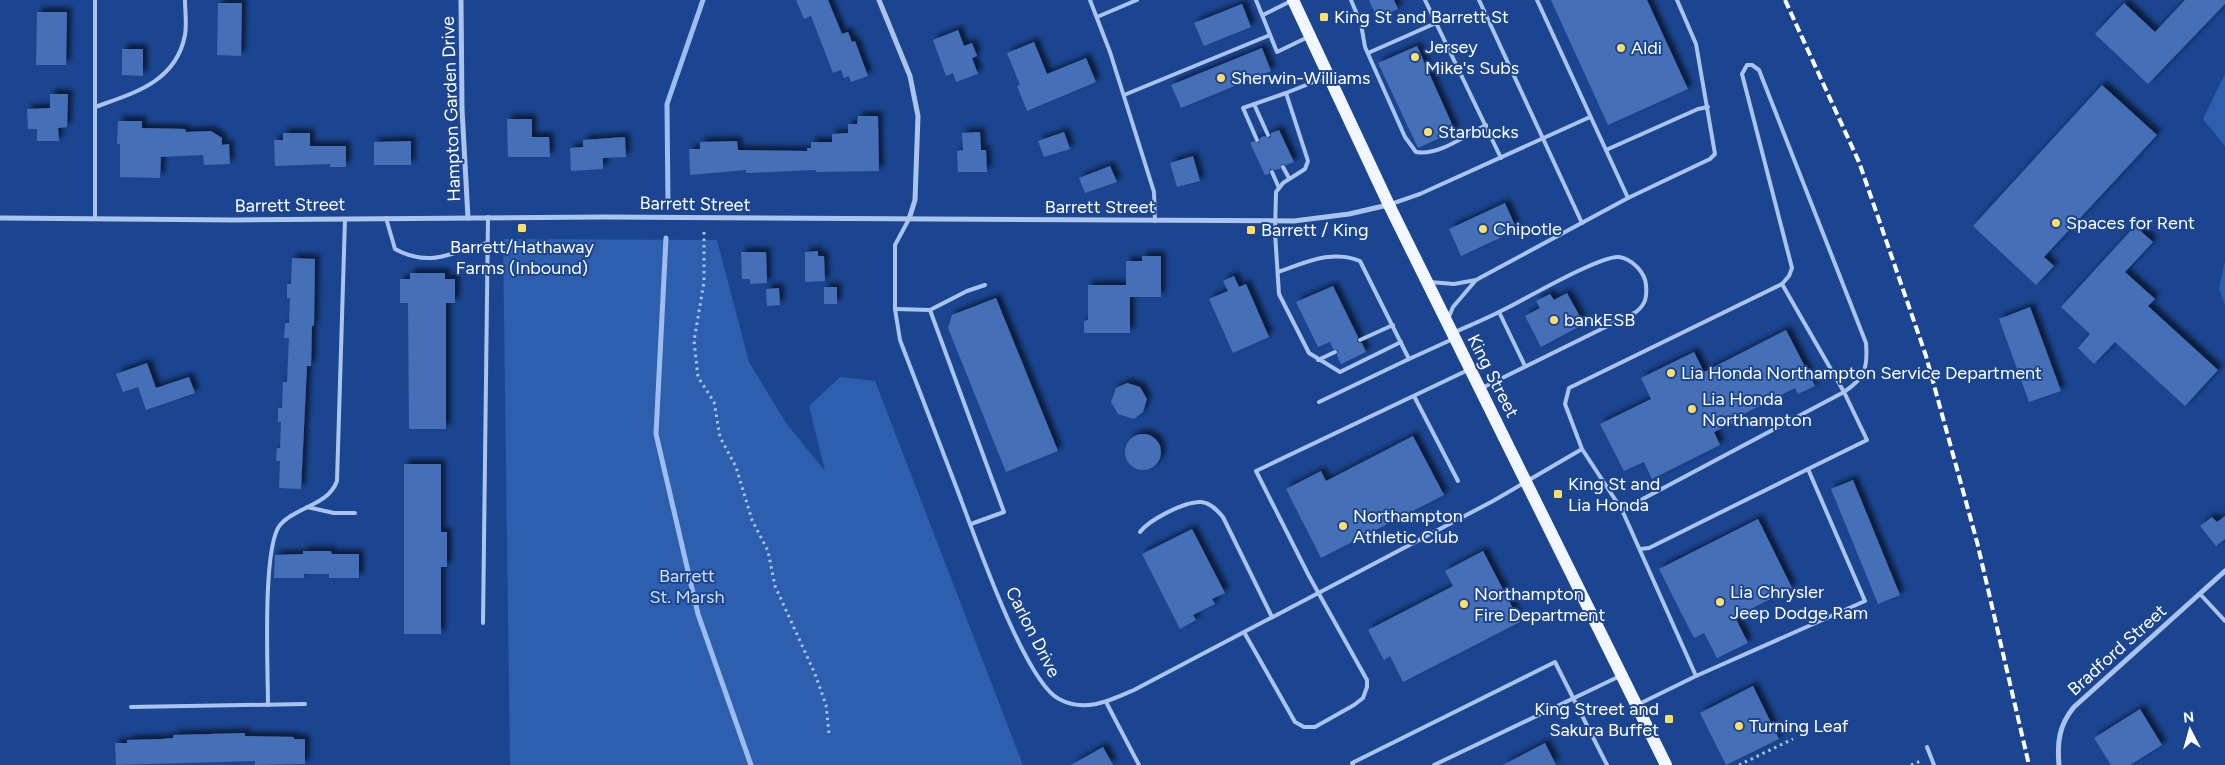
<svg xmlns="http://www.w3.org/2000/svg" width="2225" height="765" font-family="Figtree,sans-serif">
<defs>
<filter id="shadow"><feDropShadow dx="4.5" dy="-4.5" stdDeviation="2.5" flood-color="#0009"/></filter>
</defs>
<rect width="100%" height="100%" fill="#1b4590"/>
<g fill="#2e5eae">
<path d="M 2225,74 L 2225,146 L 2203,119 Z"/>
<path d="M 503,239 L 717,240 L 749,362 L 786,423 L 825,471 L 809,406 L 840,377 L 875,381 L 1023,765 L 510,765 Z"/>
<path d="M 2225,261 L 2225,305 L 2219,289 Z"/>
</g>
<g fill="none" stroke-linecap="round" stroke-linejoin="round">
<g stroke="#9dbdf0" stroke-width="5">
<path d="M 668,205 L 667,104 L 703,0"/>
<path d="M 666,238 L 656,434 L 698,614 L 751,765"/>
</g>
</g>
<g fill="#446fb8" filter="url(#shadow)">
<path d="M 796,0 L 828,0 L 842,34 L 848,32 L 852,42 L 855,41 L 868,76 L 851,82 L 849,76 L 844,78 L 841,70 L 833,73 L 811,16 L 804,19 Z"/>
<path d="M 1369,0 L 1394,0 L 1398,9 L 1377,18 Z"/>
<path d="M 1551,0 L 1647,0 L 1688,89 L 1608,125 Z"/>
<path d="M 2185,0 L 2225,0 L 2225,4 L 2148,84 L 2095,34 L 2124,3 L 2155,32 Z"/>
<path d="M 218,3 L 242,3 L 241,56 L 217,55 Z"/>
<path d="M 1242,4 L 1251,27 L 1204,46 L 1194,23 Z"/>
<path d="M 37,12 L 67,12 L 66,65 L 36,65 Z"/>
<path d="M 958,30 L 964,46 L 972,43 L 977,56 L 972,58 L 978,74 L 956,82 L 953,73 L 946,76 L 933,40 Z"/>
<path d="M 1034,42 L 1047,74 L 1086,58 L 1096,82 L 1027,111 L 1017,86 L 1020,85 L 1007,53 Z"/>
<path d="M 1417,46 L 1455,131 L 1418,148 L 1378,63 Z"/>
<path d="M 1262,48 L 1271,71 L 1181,108 L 1171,85 Z"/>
<path d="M 122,49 L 143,49 L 143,76 L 122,75 Z"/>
<path d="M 2102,85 L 2157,135 L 2044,257 L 2054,266 L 2036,285 L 1973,226 Z"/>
<path d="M 50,94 L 68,94 L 67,127 L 58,128 L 59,141 L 37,141 L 37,129 L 28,129 L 27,109 L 50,108 Z"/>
<path d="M 858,116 L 878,116 L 879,171 L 816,172 L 816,170 L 746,173 L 746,170 L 690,175 L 689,149 L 700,149 L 700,142 L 737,141 L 738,150 L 807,151 L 807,148 L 811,148 L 811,142 L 832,142 L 832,134 L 848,133 L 848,124 L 857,124 Z"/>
<path d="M 507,119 L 532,119 L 532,137 L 549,137 L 550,157 L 508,157 Z"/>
<path d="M 118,121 L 142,121 L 142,128 L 185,129 L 186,132 L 211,131 L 222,138 L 222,145 L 229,144 L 230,164 L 204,165 L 203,155 L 161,157 L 160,178 L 120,177 L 120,144 L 117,144 Z"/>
<path d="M 1279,130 L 1294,162 L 1286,165 L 1282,164 L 1280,169 L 1275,170 L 1270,169 L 1269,174 L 1265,175 L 1250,143 L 1254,141 L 1259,143 L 1260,138 L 1264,136 L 1270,138 L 1271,133 Z"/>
<path d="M 980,132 L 981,150 L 986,150 L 987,172 L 958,172 L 957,151 L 963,150 L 962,133 Z"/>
<path d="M 1064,132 L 1070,149 L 1044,157 L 1038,141 Z"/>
<path d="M 283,133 L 310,133 L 310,146 L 346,146 L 346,167 L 330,167 L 330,164 L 275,166 L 274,140 L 283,140 Z"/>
<path d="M 625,137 L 626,157 L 603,158 L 603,169 L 571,171 L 570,148 L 583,147 L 583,140 Z"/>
<path d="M 411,141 L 411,165 L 374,165 L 374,142 Z"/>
<path d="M 1193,156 L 1200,181 L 1177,187 L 1170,163 Z"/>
<path d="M 1110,166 L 1117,182 L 1085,193 L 1079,178 Z"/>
<path d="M 1505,203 L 1517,230 L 1461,256 L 1449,229 Z"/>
<path d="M 2135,226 L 2153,242 L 2125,272 L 2155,299 L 2148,306 L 2218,370 L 2185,406 L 2115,342 L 2094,364 L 2078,348 L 2090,334 L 2061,307 Z"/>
<path d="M 818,251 L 818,256 L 824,256 L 825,281 L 805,282 L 805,252 Z"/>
<path d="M 741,252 L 766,252 L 767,283 L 750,284 L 750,279 L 742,279 Z"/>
<path d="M 1142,256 L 1161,256 L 1161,297 L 1130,297 L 1130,333 L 1084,333 L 1084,321 L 1088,320 L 1088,285 L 1126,285 L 1126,261 L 1142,261 Z"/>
<path d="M 292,258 L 315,259 L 314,326 L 312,326 L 311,366 L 307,366 L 301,489 L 279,488 L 280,461 L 276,461 L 277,448 L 280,448 L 281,422 L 278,422 L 278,408 L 282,408 L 283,382 L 287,382 L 289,338 L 284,338 L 285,323 L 289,323 L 290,298 L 287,298 L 287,284 L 291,284 Z"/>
<path d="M 410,273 L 445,273 L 445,279 L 455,279 L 455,303 L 446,303 L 446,429 L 409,429 L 408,303 L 400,303 L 400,279 L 410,279 Z"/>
<path d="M 1234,276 L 1239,287 L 1246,284 L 1269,337 L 1233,353 L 1209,299 L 1228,291 L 1223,281 Z"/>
<path d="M 1333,286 L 1358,337 L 1357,342 L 1362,343 L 1366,352 L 1341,364 L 1337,355 L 1338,350 L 1333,349 L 1330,342 L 1318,347 L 1296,302 Z"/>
<rect x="824" y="287" width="13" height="17"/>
<path d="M 779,288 L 780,305 L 767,306 L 766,289 Z"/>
<path d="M 1567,293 L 1584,324 L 1541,347 L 1525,316 L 1540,308 L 1536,301 L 1550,294 L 1554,300 Z"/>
<path d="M 996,298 L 1058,451 L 1006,472 L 948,328 L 952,315 Z"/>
<path d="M 2030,307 L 2061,391 L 2029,402 L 1999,319 Z"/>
<path d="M 1786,330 L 1815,386 L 1798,394 L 1795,388 L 1734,419 L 1735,422 L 1714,432 L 1720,445 L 1652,479 L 1644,462 L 1624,471 L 1600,424 L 1651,399 L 1641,378 L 1694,352 L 1704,372 Z"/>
<path d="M 147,363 L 156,388 L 189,377 L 195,393 L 146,410 L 138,387 L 123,392 L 116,374 Z"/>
<path d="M 1127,383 L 1140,387 L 1147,399 L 1143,412 L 1134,419 L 1118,414 L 1111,402 L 1116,388 Z"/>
<circle cx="1143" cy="452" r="18"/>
<path d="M 1413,436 L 1444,495 L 1321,558 L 1286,489 L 1321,471 L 1326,481 Z"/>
<path d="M 404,464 L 441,464 L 441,532 L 447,532 L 447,567 L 441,567 L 441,634 L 404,634 Z"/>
<path d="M 1853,480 L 1900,595 L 1878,604 L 1831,489 Z"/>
<path d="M 2225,516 L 2225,539 L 2216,546 L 2200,526 L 2212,517 L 2217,522 Z"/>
<path d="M 1758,519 L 1792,588 L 1735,617 L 1748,643 L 1717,658 L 1704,633 L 1694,638 L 1659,569 Z"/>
<path d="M 1192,529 L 1225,593 L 1212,599 L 1215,604 L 1193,615 L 1196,620 L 1180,629 L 1142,554 Z"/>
<path d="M 303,551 L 331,551 L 332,554 L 359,554 L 359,578 L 329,578 L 329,574 L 304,574 L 304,578 L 274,578 L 275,555 L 303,554 Z"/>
<path d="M 1483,551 L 1520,622 L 1403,682 L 1390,656 L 1384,660 L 1368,630 L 1453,586 L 1445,571 Z"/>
<path d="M 1753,686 L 1779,739 L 1726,765 L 1700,713 Z"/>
<path d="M 2140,709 L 2162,745 L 2130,765 L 2111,765 L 2094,738 Z"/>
<path d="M 245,733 L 245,736 L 294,737 L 294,739 L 305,739 L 305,764 L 255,765 L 255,761 L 116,765 L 115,743 L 127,743 L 127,740 L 161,739 L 173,738 L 173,735 Z"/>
<path d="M 1545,743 L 1556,765 L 1503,765 Z"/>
<path d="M 1103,747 L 1113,765 L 1071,765 Z"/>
</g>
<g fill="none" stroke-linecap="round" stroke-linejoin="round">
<g stroke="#aac4ee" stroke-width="3" stroke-dasharray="2.5 4" stroke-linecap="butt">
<path d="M 704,232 L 704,282 L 694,341 L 698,377 L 714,402 L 720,437 L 736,467 L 752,520 L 768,551 L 775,586 L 815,674 L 826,705 L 829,733"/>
<path d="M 1739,765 L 1793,739"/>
<path d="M 1911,765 L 1923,760"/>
</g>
<g stroke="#aac4ee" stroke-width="4">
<path d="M 1090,0 L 1110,52 L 1154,192 L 1155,221"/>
<path d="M 1256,0 L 1277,52 L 1308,37"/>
<path d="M 1351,0 L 1361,24 L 1365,47 L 1405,137 L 1416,152 C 1439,156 1466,135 1486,125"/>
<path d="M 1425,0 L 1501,158"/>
<path d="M 1479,0 L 1582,223"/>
<path d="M 1537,0 L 1628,198"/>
<path d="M 1263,15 L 1291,1"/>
<path d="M 1097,17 L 1137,0"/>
<path d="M 1368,53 L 1436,23"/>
<path d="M 1286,93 L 1326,77"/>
<path d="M 1124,95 L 1270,35"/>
<path d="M 1254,104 L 1268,135"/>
<path d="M 95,107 C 134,93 176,82 185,35 C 187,24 185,11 185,0"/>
<path d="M 1257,140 L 1243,108 L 1286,93 L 1308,161 L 1305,169 L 1283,183 L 1276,192 L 1275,233 L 1279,294 L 1309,353 L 1340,372 L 1401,342"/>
<path d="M 1606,150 L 1698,109 L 1708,107"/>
<path d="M 1283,167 L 1289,178"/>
<path d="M 1272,172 L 1279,188"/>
<path d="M 1391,204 L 1420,194 L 1590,117"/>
<path d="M 386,218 L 395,249 C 430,268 451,253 487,243"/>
<path d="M 95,219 L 95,0"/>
<path d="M 909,219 L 895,245 L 895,309 L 900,340 C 919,390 938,440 957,489 C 973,531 1024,681 1059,699 C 1085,713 1109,701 1134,690 L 1493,501 L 1582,449 L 1565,404 L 1569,388 L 1782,284 L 1844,392 L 1622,510 L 1582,449"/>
<path d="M 1278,272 C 1305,263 1332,249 1360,261 L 1409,359 L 1453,339"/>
<path d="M 1430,282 L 1454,284 L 1476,280 L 1628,198 L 1710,159 L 1715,154 L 1696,44 L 1677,0"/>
<path d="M 895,309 L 930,310 L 967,291 L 985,285"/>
<path d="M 930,310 L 1004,512 L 971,524"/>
<path d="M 1499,312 L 1525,366"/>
<path d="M 1448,319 L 1453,307 L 1476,280"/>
<path d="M 1455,332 C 1473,324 1490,317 1507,308 C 1527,298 1601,255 1619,257 C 1632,259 1645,272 1646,285 C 1647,297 1646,304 1636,312 L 1482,388"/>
<path d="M 1360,340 L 1393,325"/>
<path d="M 1318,360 L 1335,352"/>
<path d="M 1414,396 L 1458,481"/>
<path d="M 1319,402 L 1409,359"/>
<path d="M 307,507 L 334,513 L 355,513"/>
<path d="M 1622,510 L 1696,676"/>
<path d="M 1140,532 C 1149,520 1185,501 1201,502 C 1211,503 1218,511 1223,517 L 1272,617"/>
<path d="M 1640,549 L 1649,548 L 1808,469"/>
<path d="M 2200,594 L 2225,621"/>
<path d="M 483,623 L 488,217"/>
<path d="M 1244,632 L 1295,722 L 1304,727 L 1315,727 L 1354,705 L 1363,698 L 1367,687 L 1367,680 L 1309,576 L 1256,471 L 1468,370"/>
<path d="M 1106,702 L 1139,765"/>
<path d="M 1639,704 L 1696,676 L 1865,601 L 1808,469 L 1867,440 L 1844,392 C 1865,378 1868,368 1866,343 L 1759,70 L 1752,65 L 1747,65 L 1742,74 L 1792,268 L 1789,276 L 1782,284"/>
<path d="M 268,705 C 268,671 262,547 280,525 C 295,507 328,506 337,481 L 345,219"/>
<path d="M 131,707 L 305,704"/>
<path d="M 1927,747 L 1934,765"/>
<path d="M 1353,765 L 1352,763 L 1555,662 L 1607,765"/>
<path d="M 1434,765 L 1620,676"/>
</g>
<g stroke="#aac4ee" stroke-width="5">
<path d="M 461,0 L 462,109 L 468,218"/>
<path d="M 879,0 L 910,76 L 918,116 L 915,200 L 909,219"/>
<path d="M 0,218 L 236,220 L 603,217 L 1294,221 L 1349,214 L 1388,205"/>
<path d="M 2059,765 C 2057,742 2059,725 2074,707 L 2225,571"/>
</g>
<path stroke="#f1f6ff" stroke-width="12" d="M 1293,0 L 1389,205 L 1666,765"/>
<path stroke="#fff" stroke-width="4" stroke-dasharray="9 4" stroke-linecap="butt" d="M 1785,0 L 1859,162 L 1926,356 L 1977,542 L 2029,765"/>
</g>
<g fill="#ffdf67" stroke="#1b4590" stroke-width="2">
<rect x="1319" y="12" width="10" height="10" rx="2.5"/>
<circle cx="1621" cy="48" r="5"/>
<circle cx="1415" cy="57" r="5"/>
<circle cx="1221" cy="78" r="5"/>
<circle cx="1428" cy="132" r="5"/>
<circle cx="2056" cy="223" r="5"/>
<rect x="517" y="223" width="10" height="10" rx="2.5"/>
<circle cx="1483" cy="229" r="5"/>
<rect x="1246" y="225" width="10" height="10" rx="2.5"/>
<circle cx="1554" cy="320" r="5"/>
<circle cx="1671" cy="373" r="5"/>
<circle cx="1692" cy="409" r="5"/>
<rect x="1553" y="489" width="10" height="10" rx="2.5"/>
<circle cx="1343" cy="526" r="5"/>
<circle cx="1720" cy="602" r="5"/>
<circle cx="1464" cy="604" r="5"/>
<rect x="1664" y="714" width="10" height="10" rx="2.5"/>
<circle cx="1739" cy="726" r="5"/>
</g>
<g text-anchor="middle" stroke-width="4" stroke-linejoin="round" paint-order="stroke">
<g font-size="18" fill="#fff" stroke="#1b4590" text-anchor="start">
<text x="1334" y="23">King St and Barrett St</text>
<text x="1425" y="53">Jersey<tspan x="1425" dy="21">Mike's Subs</tspan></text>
<text x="1631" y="54">Aldi</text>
<text x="1231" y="84">Sherwin-Williams</text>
<text x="1438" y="138">Starbucks</text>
<text x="2066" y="229">Spaces for Rent</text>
<text x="1493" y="235">Chipotle</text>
<text x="1261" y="236">Barrett / King</text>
<text x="522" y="253" text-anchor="middle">Barrett/Hathaway<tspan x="522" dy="21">Farms (Inbound)</tspan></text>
<text x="1564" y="326">bankESB</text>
<text x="1681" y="379">Lia Honda Northampton Service Department</text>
<text x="1702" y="405">Lia Honda<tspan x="1702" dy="21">Northampton</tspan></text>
<text x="1568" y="490">King St and<tspan x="1568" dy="21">Lia Honda</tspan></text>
<text x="1353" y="522">Northampton<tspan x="1353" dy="21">Athletic Club</tspan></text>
<text x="1730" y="598">Lia Chrysler<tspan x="1730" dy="21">Jeep Dodge Ram</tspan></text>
<text x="1474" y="600">Northampton<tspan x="1474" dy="21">Fire Department</tspan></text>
<text x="1659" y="715" text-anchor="end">King Street and<tspan x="1659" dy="21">Sakura Buffet</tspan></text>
<text x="1749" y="732">Turning Leaf</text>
</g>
<g font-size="18" fill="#fff" stroke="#1b4590">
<text transform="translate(451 109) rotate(-92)" y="6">Hampton Garden Drive</text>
<text transform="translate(695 204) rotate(1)" y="6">Barrett Street</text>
<text transform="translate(290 205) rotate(-1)" y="6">Barrett Street</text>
<text x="1100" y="213">Barrett Street</text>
<text transform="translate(1493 376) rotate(63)" y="6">King Street</text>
<text transform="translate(1033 632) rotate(63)" y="6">Carlon Drive</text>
<text transform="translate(2117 650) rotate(-42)" y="6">Bradford Street</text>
</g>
<g font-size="18" fill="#d0e0fa" stroke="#1b4590">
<text x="687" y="582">Barrett<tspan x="687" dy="21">St. Marsh</tspan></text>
</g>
</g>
<g transform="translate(2190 730) rotate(354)" stroke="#1b4590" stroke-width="4" paint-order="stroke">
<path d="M0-4L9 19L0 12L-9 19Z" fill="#ffffff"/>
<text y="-8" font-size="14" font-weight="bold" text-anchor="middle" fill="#ffffff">N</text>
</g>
</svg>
